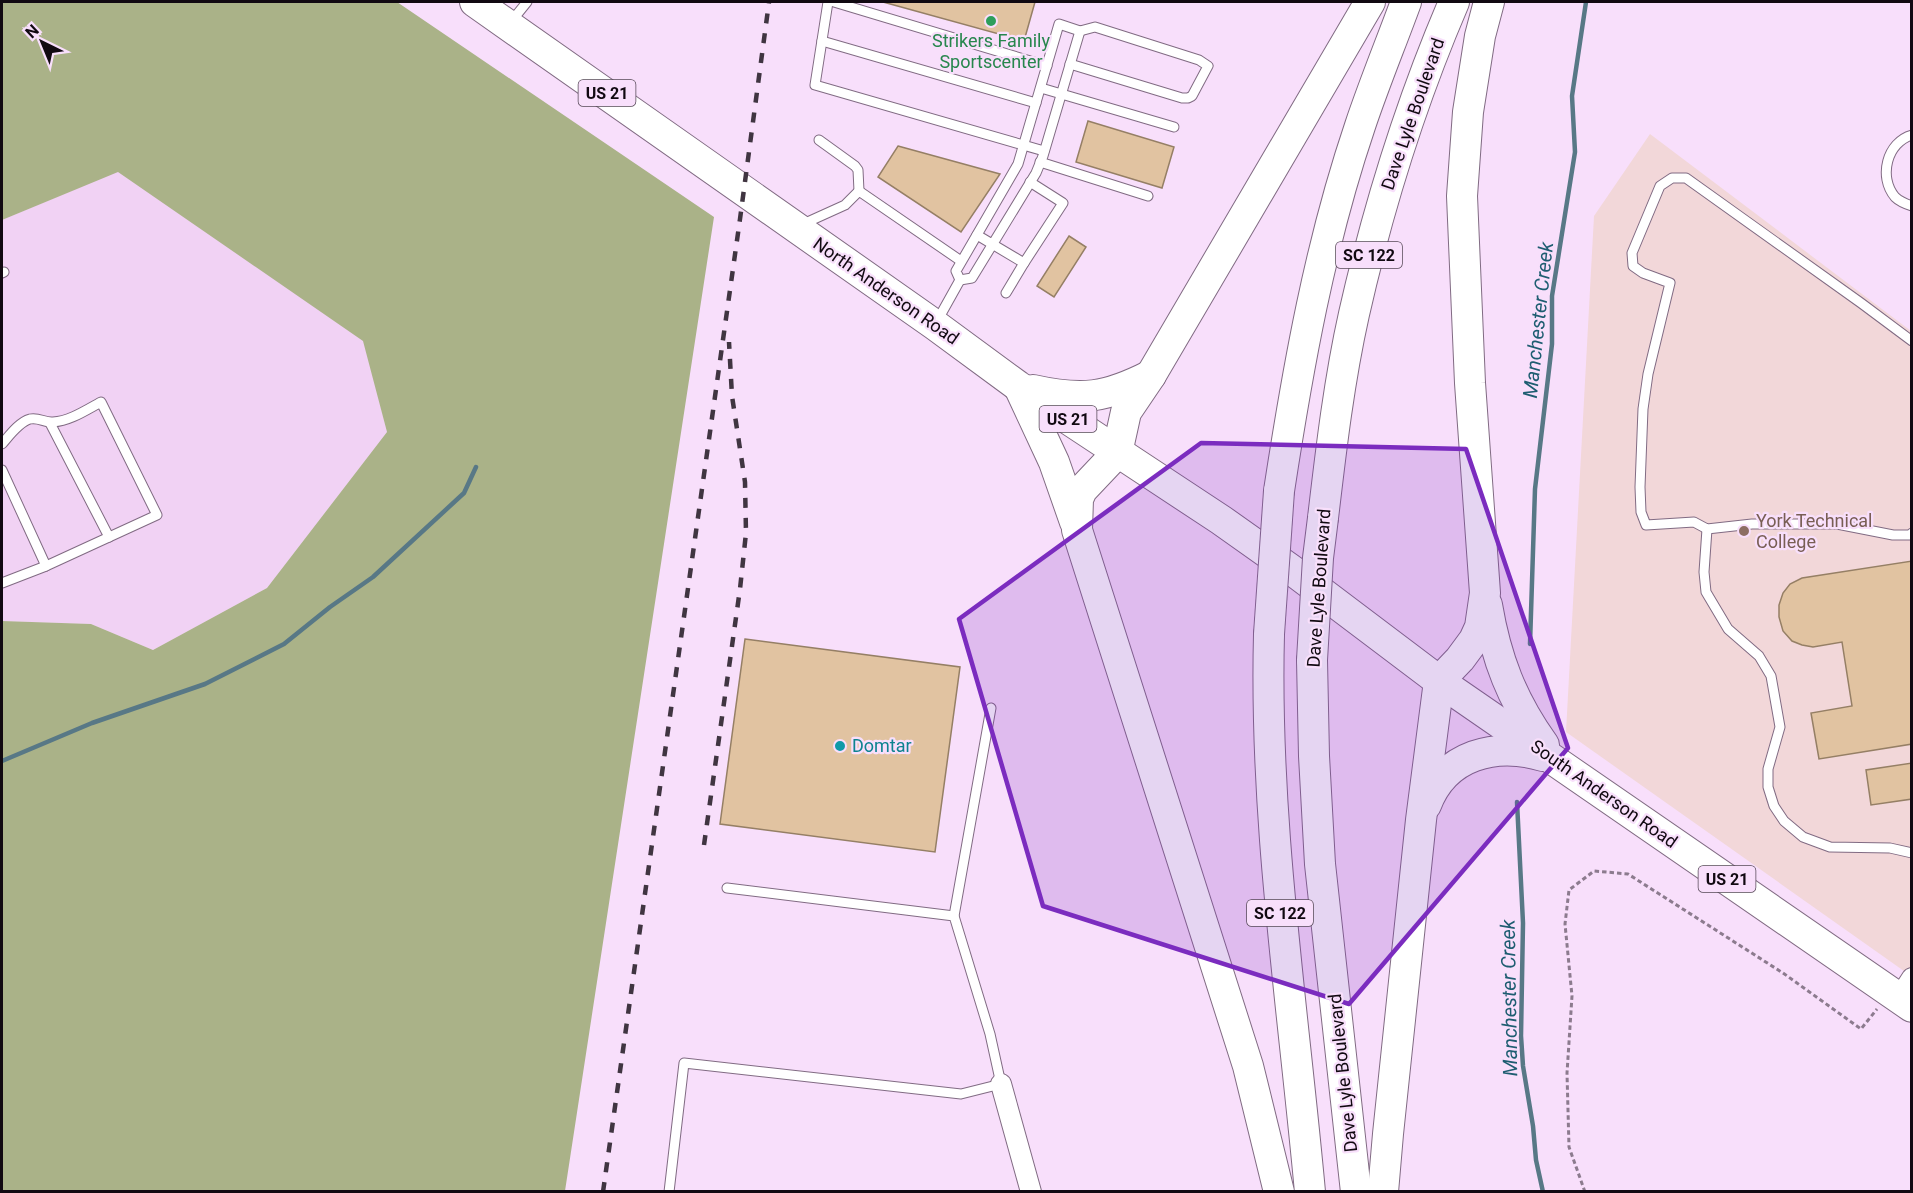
<svg xmlns="http://www.w3.org/2000/svg" width="1913" height="1193" font-family="Roboto,sans-serif">
<rect width="100%" height="100%" fill="#f8dffb"/>
<path fill="#f1d2f4" d="M 118,171 L 364,341 L 387,432 L 267,588 L 153,650 L 91,624 L 2,621 L 2,220 Z"/>
<path fill="#f2d7d9" d="M 1650,134 L 1911,331 L 1911,976 L 1566,732 L 1594,216 Z"/>
<path fill="#aab288" d="M 2,2 L 397,2 L 714,217 L 565,1191 L 2,1191 L 2,621 L 91,624 L 153,650 L 267,588 L 387,432 L 363,341 L 118,172 L 2,220 Z"/>
<g fill="none" stroke-linecap="round" stroke-linejoin="round">
<g stroke="#587886" stroke-width="4.5">
<path d="M 1530,644 L 1535,489 L 1552,344 L 1552,296 L 1575,152 L 1572,96 L 1586,2"/>
<path d="M 2,761 L 92,723 L 205,684 L 284,644 L 330,607 L 373,577 L 464,493 L 476,467"/>
<path d="M 1517,802 L 1523,923 L 1521,1036 L 1523,1066 L 1533,1126 L 1536,1160 L 1543,1192"/>
</g>
</g>
<g fill="#e1c3a1" stroke="#957f65" stroke-width="1.5">
<path d="M 883,2 L 1035,2 L 1024,41 Z"/>
<path d="M 1088,121 L 1174,147 L 1162,188 L 1076,162 Z"/>
<path d="M 898,146 L 1000,174 L 961,232 L 878,177 Z"/>
<path d="M 1069,236 L 1086,247 L 1054,297 L 1037,286 Z"/>
<path d="M 1912,561 L 1912,744 L 1819,759 L 1811,713 L 1852,706 L 1842,642 L 1813,647 L 1802,645 L 1792,641 L 1783,631 L 1779,617 L 1779,605 L 1783,593 L 1790,584 L 1802,578 Z"/>
<path d="M 745,639 L 960,667 L 935,852 L 720,824 Z"/>
<path d="M 1912,763 L 1912,799 L 1871,805 L 1866,770 Z"/>
</g>
<g fill="none" stroke-linecap="round" stroke-linejoin="round">
<g stroke="#816b83" stroke-width="11">
<g id="lane">
<path d="M 828,2 L 815,85 L 1044,151"/>
<path d="M 834,2 L 1047,66"/>
<path d="M 510,23 L 527,2"/>
<path d="M 822,41 L 1036,103"/>
<path d="M 1041,88 L 1174,127"/>
<path d="M 1912,135 C 1887,142 1878,177 1895,197 C 1899,201 1906,204 1912,206"/>
<path d="M 819,140 L 855,166 L 858,170 L 859,191"/>
<path d="M 1040,162 L 1148,196"/>
<path d="M 803,224 L 845,205 L 859,191 L 961,261"/>
<path d="M 977,235 L 1024,263 L 1063,203 L 1030,182"/>
<path d="M 2,273 L 4,272"/>
<path d="M 960,280 L 956,271 L 1018,164 L 1059,24 L 1080,31 L 1095,27 L 1199,60 L 1208,66 L 1192,96 L 1188,98 L 1182,98 L 1070,64"/>
<path d="M 960,280 L 972,278 L 1036,173 L 1043,156 L 1080,31"/>
<path d="M 1006,293 L 1024,263"/>
<path d="M 936,323 L 960,280"/>
<path d="M 1912,341 L 1861,303 L 1686,178 L 1672,178 L 1660,186 L 1632,253 L 1633,266 L 1643,273 L 1670,283 L 1648,374 L 1643,409 L 1640,487 L 1641,512 L 1646,525 L 1694,522 L 1707,529 L 1752,524 L 1837,524 L 1893,535 L 1910,535 L 1912,533"/>
<path d="M 50,423 L 109,537"/>
<path d="M 2,444 C 9,436 19,422 30,419 C 39,417 45,423 53,422 C 70,421 86,410 101,402 L 157,515 L 46,566"/>
<path d="M 2,470 L 46,566 L 2,583"/>
<path d="M 1707,529 L 1704,572 L 1706,592 L 1728,629 L 1759,656 L 1771,676 L 1780,727 L 1768,769 L 1768,787 L 1774,806 L 1784,821 L 1803,837 L 1830,847 L 1890,848 L 1912,853"/>
<path d="M 954,916 L 991,708"/>
<path d="M 669,1192 L 684,1063 L 961,1094 L 1001,1084 L 990,1034 L 954,916 L 727,888"/>
</g>
</g>
<g stroke="#816b83" stroke-width="22">
<g id="street">
<path d="M 1899,998 L 1912,978"/>
<path d="M 1001,1084 L 1031,1192"/>
</g>
</g>
<g stroke="#816b83" stroke-width="32">
<g id="primary">
<path d="M 475,2 L 935,325 L 1018,386 L 1221,520 L 1300,576 L 1439,681 L 1912,1007"/>
<path d="M 1020,389 L 1054,462 L 1075,522"/>
<path d="M 1033,390 C 1082,401 1106,398 1151,375"/>
<path d="M 1279,491 C 1298,367 1320,244 1360,126 C 1374,84 1391,43 1406,2"/>
<path d="M 1323,518 C 1331,450 1339,381 1354,314 C 1378,208 1411,102 1454,2"/>
<path d="M 1487,605 C 1496,659 1512,700 1544,745"/>
<path d="M 1269,634 C 1264,821 1293,1006 1310,1192"/>
<path d="M 1312,660 L 1314,756 L 1320,864 L 1356,1192"/>
<path d="M 1426,805 C 1445,754 1496,742 1543,756"/>
<path d="M 1279,1192 L 1248,1066 L 1077,530 L 1078,499 L 1082,490 L 1117,453 L 1126,412 L 1151,375 L 1370,2"/>
<path d="M 1383,1192 L 1388,1134 L 1421,820 L 1439,681 L 1460,659 L 1474,640 L 1480,627 L 1485,593 L 1470,383 L 1462,196 L 1468,112 L 1480,36 L 1489,2"/>
</g>
</g>
<path stroke="#8c7b8e" stroke-width="3" stroke-dasharray="4.5 3" stroke-linecap="butt" d="M 1585,1192 L 1569,1147 L 1567,1073 L 1572,996 L 1565,924 L 1569,890 L 1594,871 L 1628,874 L 1783,973 L 1861,1029 L 1877,1009"/>
<use href="#lane" stroke="#fff" stroke-width="9"/>
<use href="#street" stroke="#fff" stroke-width="20"/>
<use href="#primary" stroke="#fff" stroke-width="30"/>
<g stroke="#403541" stroke-width="4.5" stroke-dasharray="10 10" stroke-linecap="butt">
<path d="M 704,845 L 740,589 L 746,533 L 745,482 L 732,396 L 729,342"/>
<path d="M 603,1192 L 740,219 L 769,2"/>
</g>
<g stroke="#816b83" stroke-width="32" stroke-linecap="butt">
<g id="primary-bridge">
<path d="M 1269,634 L 1279,491"/>
<path d="M 1312,660 L 1318,558 L 1323,518"/>
</g>
</g>
<use href="#primary-bridge" stroke="#fff" stroke-width="30"/>
</g>
<path fill="#7b2cbf" fill-opacity="0.2" stroke="#7b2cbf" stroke-width="4.5" stroke-linejoin="round" d="M 1201,443 L 1466,449 L 1568,748 L 1349,1004 L 1043,906 L 959,619 Z"/>
<circle fill="#2e9e5b" stroke="#f8dffb" stroke-width="2" cx="991" cy="21" r="6"/>
<circle fill="#8d6e63" stroke="#f8dffb" stroke-width="2" cx="1744" cy="531" r="6"/>
<circle fill="#0f9aa8" stroke="#f8dffb" stroke-width="2" cx="840" cy="746" r="6"/>
<g text-anchor="middle" stroke-width="4.5" stroke-linejoin="round" paint-order="stroke">
<g fill="#f8dffb" stroke="#564957" stroke-width="1.5">
<rect x="578.5" y="80" width="57" height="26" rx="4.5"/>
<rect x="1336" y="242" width="66" height="26" rx="4.5"/>
<rect x="1039.5" y="406" width="57" height="26" rx="4.5"/>
<rect x="1698.5" y="866" width="57" height="26" rx="4.5"/>
<rect x="1247" y="900" width="66" height="26" rx="4.5"/>
</g>
<g font-size="16" font-weight="bold" fill="#110911">
<text x="607" y="99">US 21</text>
<text x="1369" y="261">SC 122</text>
<text x="1068" y="425">US 21</text>
<text x="1727" y="885">US 21</text>
<text x="1280" y="919">SC 122</text>
</g>
<g font-size="18" fill="#27864d" stroke="#f8dffb">
<text x="991" y="47">Strikers Family<tspan x="991" dy="21">Sportscenter</tspan></text>
</g>
<g font-size="18" fill="#110911" stroke="#f8dffb">
<text transform="translate(1413 114) rotate(-71)" y="6">Dave Lyle Boulevard</text>
<text transform="translate(886 291) rotate(35)" y="6">North Anderson Road</text>
<text transform="translate(1319 588) rotate(-86)" y="6">Dave Lyle Boulevard</text>
<text transform="translate(1604 794) rotate(35)" y="6">South Anderson Road</text>
<text transform="translate(1343 1073) rotate(-96)" y="6">Dave Lyle Boulevard</text>
</g>
<g font-size="18" fill="#785e54" stroke="#f8dffb" text-anchor="start">
<text x="1756" y="527">York Technical<tspan x="1756" dy="21">College</tspan></text>
</g>
<g font-size="18" fill="#0d838f" stroke="#f8dffb" text-anchor="start">
<text x="852" y="752">Domtar</text>
</g>
<g font-size="20" font-style="italic" fill="#1e5d71" stroke="#f8dffb">
<text transform="translate(1538 320) rotate(-84)" y="7">Manchester Creek</text>
<text transform="translate(1509 998) rotate(-91)" y="7">Manchester Creek</text>
</g>
</g>
<rect width="1913" height="1193" fill="none" stroke="#110911" stroke-width="6"/>
<g transform="translate(42 42) rotate(317)" stroke="#f8dffb" stroke-width="4.5" paint-order="stroke">
<path d="M0-4.5L10 22L0 15L-10 22Z" fill="#110911"/>
<text y="-9" font-size="16" font-weight="bold" text-anchor="middle" fill="#110911">N</text>
</g>
</svg>
